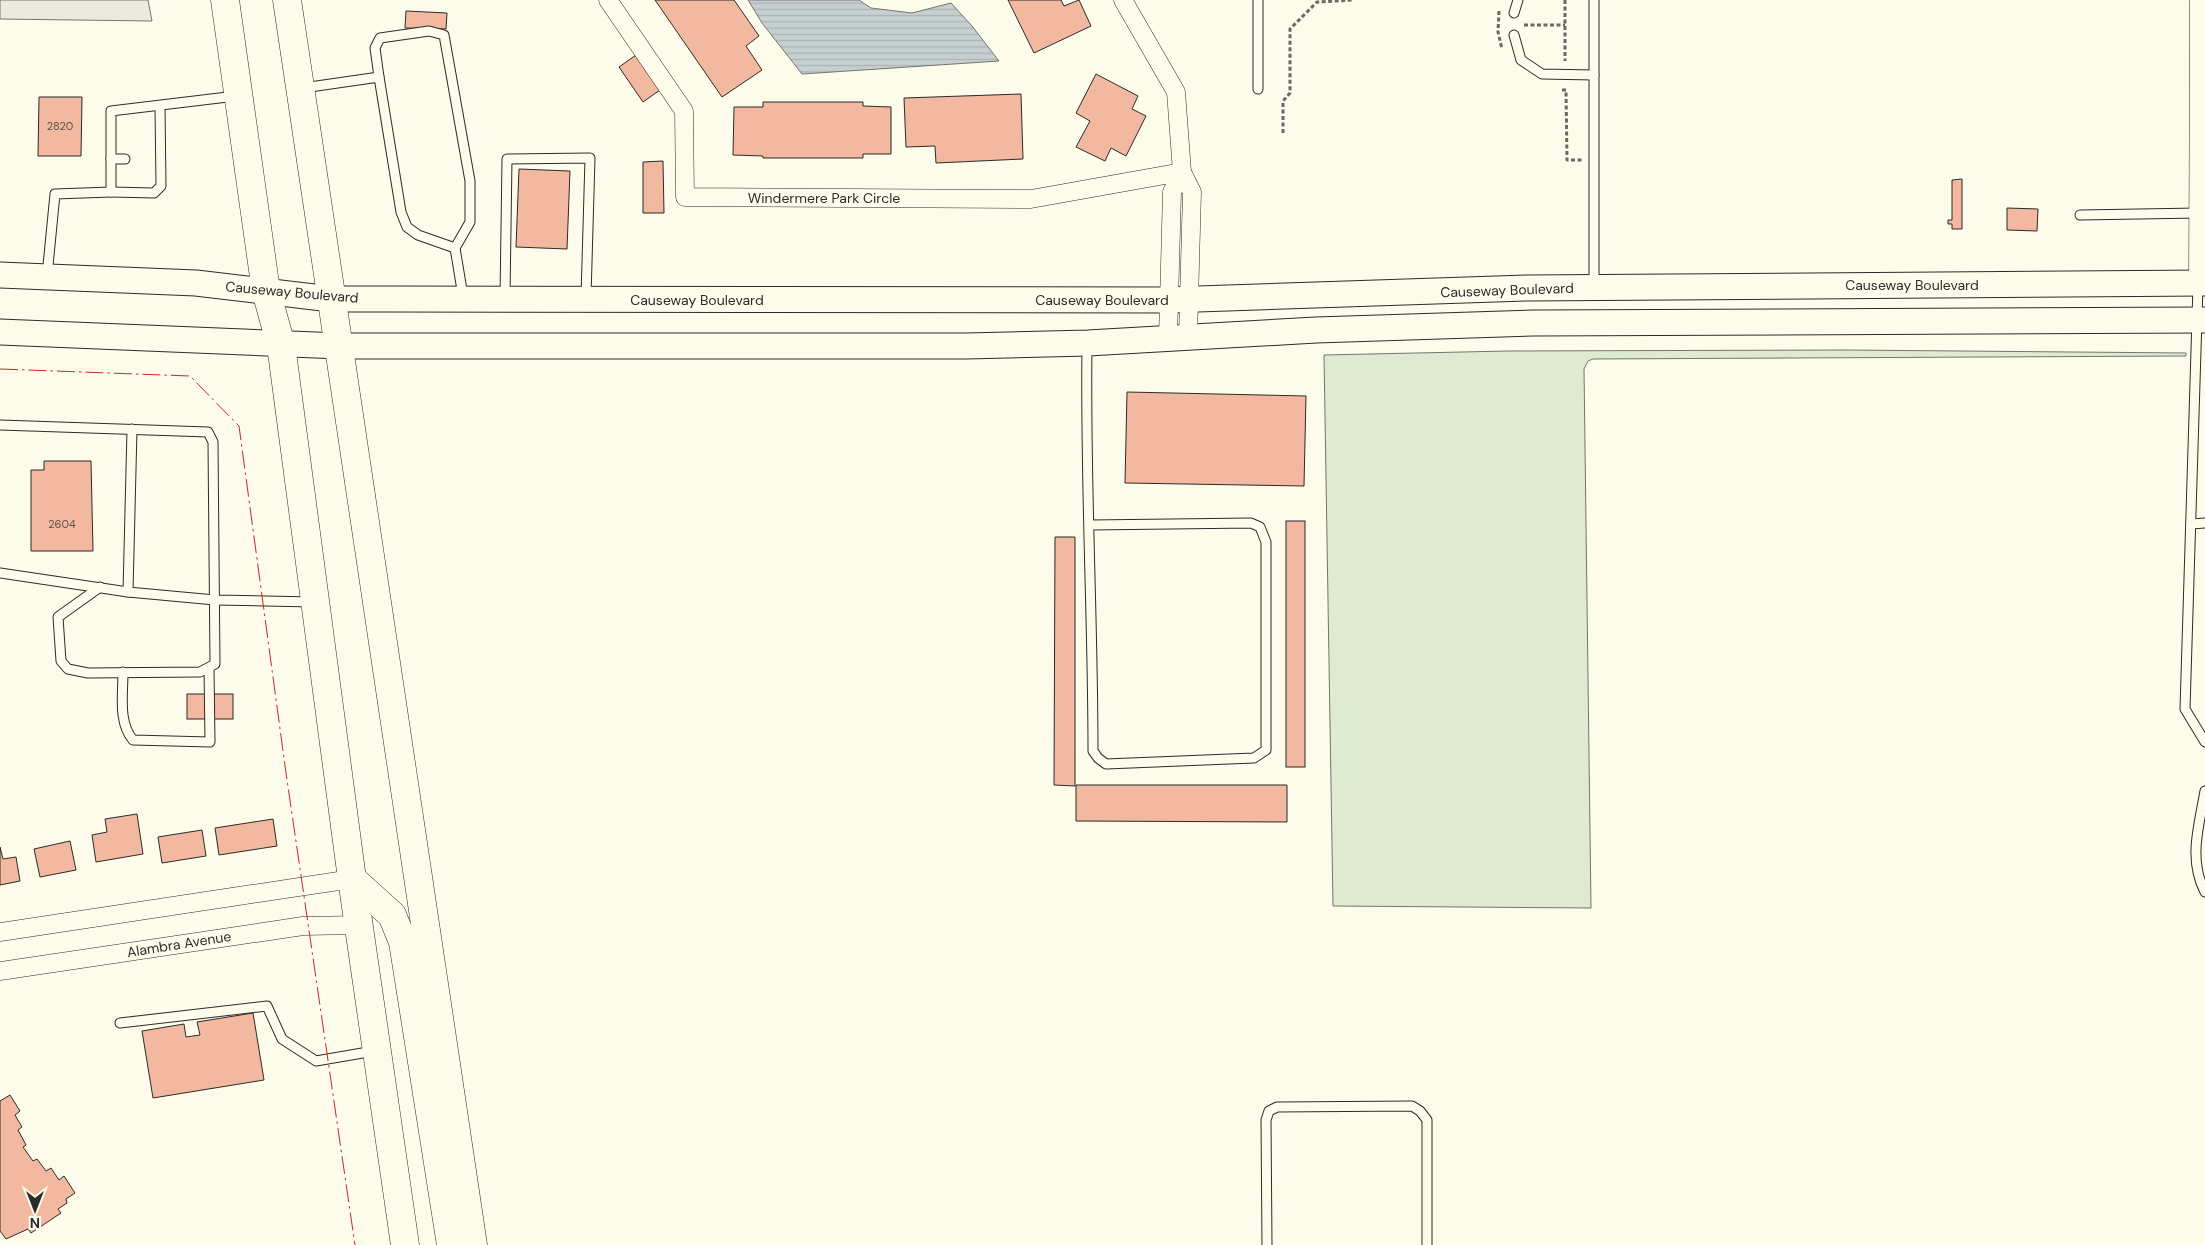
<svg xmlns="http://www.w3.org/2000/svg" width="2205" height="1245" font-family="'DM Sans',sans-serif">
<defs>
<pattern id="water-rules" width="6" height="5" patternUnits="userSpaceOnUse" patternTransform="scale(1.25)"><rect width="6" height="5" fill="#c7d0d0"/><path d="M0 2.5h6" fill="none" stroke="#abb3b3"/></pattern>
</defs>
<rect width="100%" height="100%" fill="#fdfbea"/>
<path fill="#deebd1" stroke="#74746e" d="M 1846,350 L 2186,353 L 2186,356 L 1593,359 L 1588,361 L 1584,369 L 1591,908 L 1333,906 L 1324,355 L 1508,351 Z"/>
<path fill="#eceadb" stroke="#74746e" d="M 0,0 L 148,0 L 152,21 L 0,19 Z"/>
<path fill="url(#water-rules)" stroke="#74746e" d="M 748,0 L 859,0 L 871,8 L 912,13 L 951,3 L 972,26 L 999,61 L 802,74 L 762,23 Z"/>
<g fill="#f2b8a0" stroke="#2b2b2b">
<path d="M 655,0 L 734,0 L 759,36 L 746,46 L 762,70 L 722,97 Z"/>
<path d="M 1008,0 L 1061,0 L 1064,6 L 1079,0 L 1091,26 L 1034,53 Z"/>
<path d="M 406,11 L 447,13 L 446,29 L 405,28 Z"/>
<path d="M 636,55 L 660,90 L 643,102 L 619,67 Z"/>
<path d="M 1096,74 L 1138,96 L 1132,109 L 1146,116 L 1126,156 L 1111,148 L 1105,161 L 1076,147 L 1090,121 L 1076,113 Z"/>
<path d="M 1021,94 L 1023,159 L 936,163 L 935,146 L 906,147 L 904,98 Z"/>
<path d="M 39,97 L 82,97 L 81,156 L 38,156 Z"/>
<path d="M 763,102 L 863,102 L 863,106 L 891,107 L 891,154 L 863,154 L 863,158 L 763,158 L 763,156 L 733,155 L 734,107 L 763,107 Z"/>
<path d="M 663,161 L 664,213 L 643,213 L 643,162 Z"/>
<path d="M 519,169 L 570,171 L 567,249 L 516,247 Z"/>
<path d="M 1962,179 L 1962,229 L 1952,229 L 1952,224 L 1948,224 L 1948,220 L 1952,220 L 1952,180 Z"/>
<path d="M 2007,208 L 2038,209 L 2037,231 L 2007,230 Z"/>
<path d="M 1127,392 L 1306,396 L 1304,486 L 1125,483 Z"/>
<path d="M 44,461 L 91,461 L 93,551 L 31,551 L 31,470 L 44,470 Z"/>
<rect x="1286" y="521" width="19" height="246"/>
<path d="M 1055,537 L 1075,537 L 1075,786 L 1054,785 Z"/>
<rect x="187" y="694" width="46" height="25"/>
<path d="M 1076,785 L 1287,785 L 1287,822 L 1076,821 Z"/>
<path d="M 137,814 L 143,854 L 96,862 L 92,835 L 107,832 L 105,819 Z"/>
<path d="M 273,819 L 277,846 L 219,855 L 215,828 Z"/>
<path d="M 202,830 L 206,856 L 162,863 L 158,837 Z"/>
<path d="M 70,841 L 76,870 L 40,877 L 34,849 Z"/>
<path d="M 0,847 L 3,859 L 16,857 L 20,881 L 0,885 Z"/>
<path d="M 253,1013 L 264,1080 L 153,1098 L 142,1031 L 184,1024 L 186,1037 L 200,1035 L 197,1022 Z"/>
<path d="M 10,1095 L 20,1111 L 15,1115 L 22,1127 L 18,1130 L 26,1145 L 23,1147 L 33,1161 L 37,1159 L 46,1171 L 51,1168 L 59,1180 L 64,1176 L 75,1193 L 66,1199 L 67,1203 L 58,1209 L 61,1213 L 31,1233 L 28,1229 L 6,1239 L 0,1231 L 0,1101 Z"/>
</g>
<g fill="none" stroke-linecap="round" stroke-linejoin="round">
<g stroke="#2b2b2b" stroke-width="11">
<g id="lane">
<path d="M 1258,0 L 1258,89"/>
<path d="M 1594,0 L 1594,285"/>
<path d="M 1514,13 L 1518,0"/>
<path d="M 1514,35 L 1521,60 L 1542,74 L 1594,75"/>
<path d="M 379,77 L 375,48 L 380,38 L 429,31 L 444,35 L 470,181 L 470,222 L 455,248"/>
<path d="M 303,88 L 379,77 L 401,212 L 407,227 L 418,235 L 455,248 L 463,296"/>
<path d="M 111,159 L 125,159"/>
<path d="M 111,192 L 154,193 L 161,186 L 160,107"/>
<path d="M 2080,215 L 2198,213"/>
<path d="M 47,276 L 55,194 L 111,192 L 111,111 L 236,96"/>
<path d="M 2198,285 L 2185,709 L 2205,742"/>
<path d="M 505,297 L 507,159 L 590,158 L 586,297"/>
<path d="M 1087,346 C 1085,481 1093,616 1093,751 L 1098,758 L 1106,764 L 1254,758 L 1266,750 L 1266,542 L 1260,527 L 1251,523 L 1090,525"/>
<path d="M 0,425 L 208,432 L 213,442 L 215,664 L 200,672 L 88,673 L 68,669 L 61,661 L 58,617 L 100,587"/>
<path d="M 2191,524 L 2205,523"/>
<path d="M 0,573 L 128,592 L 215,600 L 313,602"/>
<path d="M 128,592 L 132,429"/>
<path d="M 123,672 C 123,695 118,722 133,740 L 210,742 L 209,668"/>
<path d="M 2205,791 C 2199,826 2188,859 2205,892"/>
<path d="M 120,1023 L 267,1006 L 282,1039 L 316,1061 L 374,1051"/>
<path d="M 1267,1245 L 1266,1120 L 1269,1111 L 1277,1107 L 1412,1106 L 1420,1111 L 1427,1120 L 1427,1245"/>
</g>
</g>
<g stroke="#2b2b2b" stroke-width="19">
<g id="street">
<path d="M 608,0 L 684,111 L 685,197 L 1031,199 L 1182,172"/>
<path d="M 1123,0 L 1176,92 L 1182,172 L 1192,192 L 1188,337"/>
<path d="M 2198,283 L 2199,0"/>
<path d="M 1168,338 L 1172,192 L 1182,172"/>
<path d="M 0,932 L 352,879"/>
<path d="M 0,971 L 303,926 L 359,925"/>
</g>
</g>
<g stroke="#2b2b2b" stroke-width="27">
<g id="secondary">
<path d="M 0,275 L 196,283 L 331,299 L 391,299 L 1168,300 L 1527,288 L 2205,283"/>
<path d="M 0,332 L 340,346 L 966,346 L 1088,343 L 1316,330 L 1533,323 L 2205,320"/>
</g>
</g>
<g stroke="#2b2b2b" stroke-width="29">
<g id="primary">
<path d="M 225,0 L 266,291 L 281,345 L 352,879 L 405,1245"/>
<path d="M 287,0 L 473,1245"/>
<path d="M 352,879 L 392,915 L 403,942 L 451,1245"/>
</g>
</g>
<g stroke="#6a6964" stroke-width="3" stroke-dasharray="4 2.5" stroke-linecap="butt">
<path d="M 1565,0 L 1565,61"/>
<path d="M 1499,11 L 1498,32 L 1502,49"/>
<path d="M 1524,25 L 1565,25"/>
<path d="M 1562,90 L 1566,90 L 1567,160 L 1582,160"/>
<path d="M 1283,133 L 1283,101 L 1290,93 L 1290,29 L 1317,2 L 1353,0"/>
</g>
<use href="#lane" stroke="#fdfbea" stroke-width="9"/>
<use href="#street" stroke="#fdfbea" stroke-width="18"/>
<use href="#secondary" stroke="#fdfbea" stroke-width="25"/>
<use href="#primary" stroke="#fdfbea" stroke-width="28"/>
<path stroke="#c62828" stroke-width="1" stroke-dasharray="18 4 2.5 4" stroke-linecap="butt" d="M 0,369 L 190,376 L 239,426 L 286,773 L 355,1245"/>
</g>
<g text-anchor="middle" stroke-width="4" stroke-linejoin="round" paint-order="stroke">
<g font-size="11" fill="#5d4e48">
<text x="60" y="130">2820</text>
<text x="62" y="528">2604</text>
</g>
<g font-size="14" fill="#2b2b2b" stroke="#fdfbea">
<text x="824" y="203">Windermere Park Circle</text>
<text x="1912" y="290">Causeway Boulevard</text>
<text transform="translate(1507 290) rotate(-2)" y="5">Causeway Boulevard</text>
<text transform="translate(292 292) rotate(5)" y="5">Causeway Boulevard</text>
<text x="697" y="305">Causeway Boulevard</text>
<text x="1102" y="305">Causeway Boulevard</text>
<text transform="translate(179 944) rotate(-9)" y="5">Alambra Avenue</text>
</g>
</g>
<g transform="translate(35 1210) rotate(180)" stroke="#fdfbea" stroke-width="4" paint-order="stroke">
<path d="M0-4L9 19L0 12L-9 19Z" fill="#2b2b2b"/>
<text y="-8" font-size="14" font-weight="bold" text-anchor="middle" fill="#2b2b2b">N</text>
</g>
</svg>
